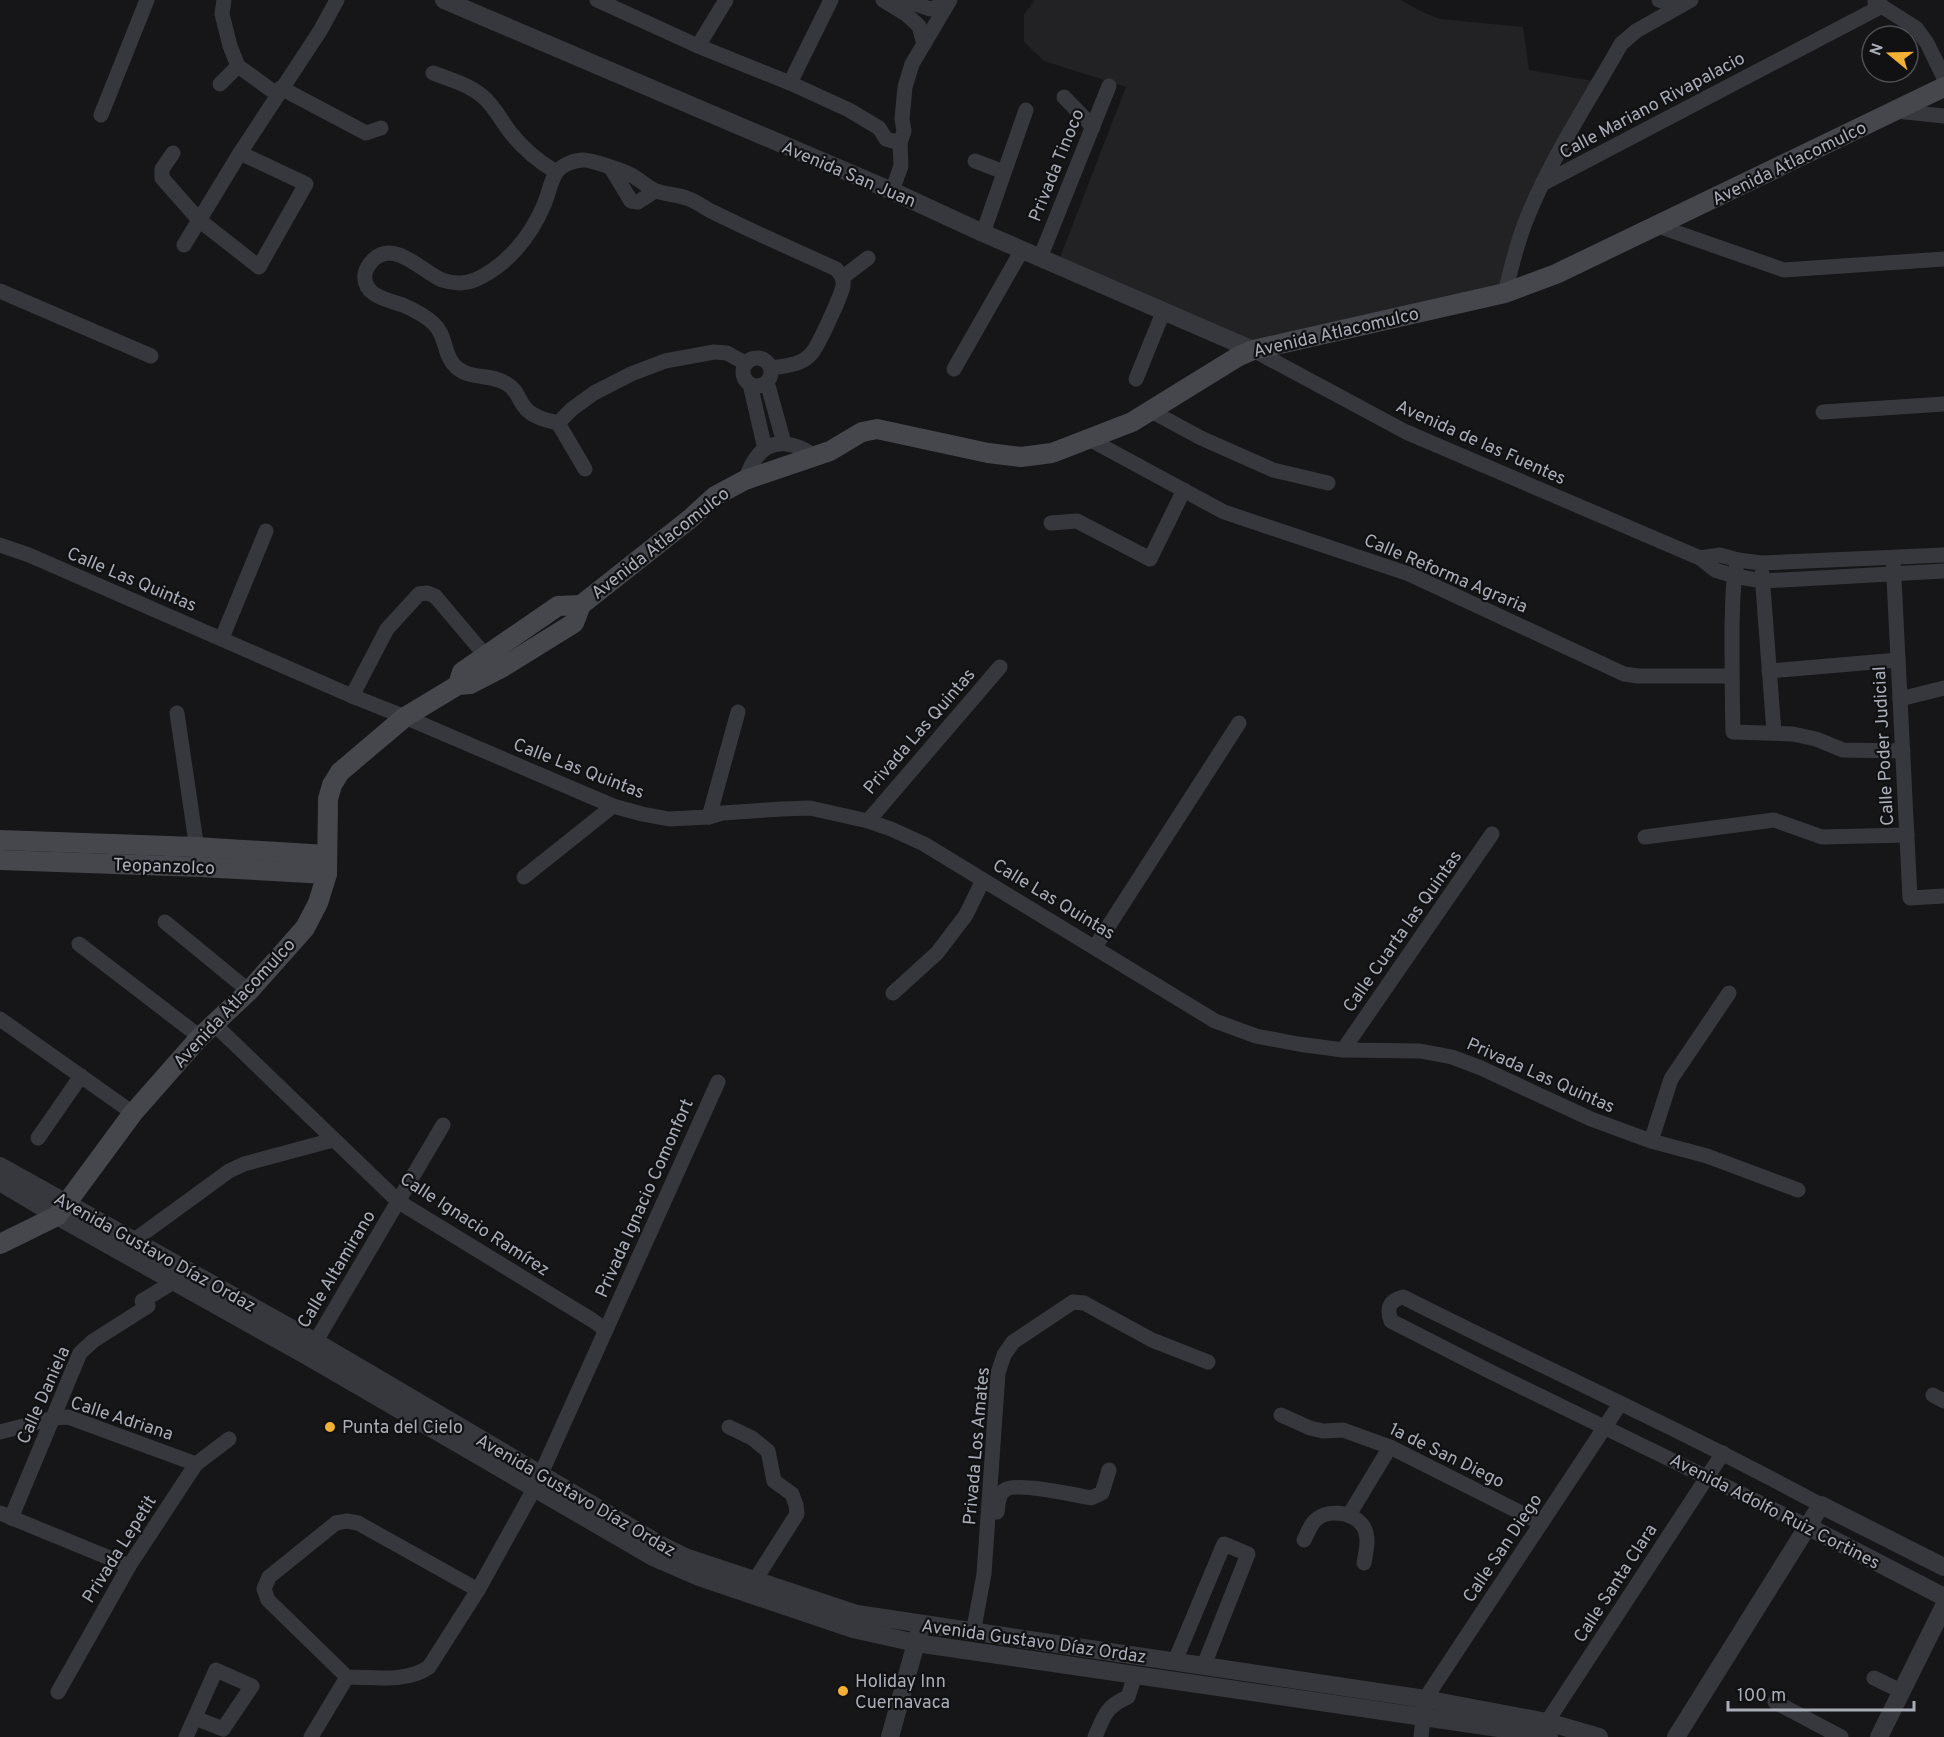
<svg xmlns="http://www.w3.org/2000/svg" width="1944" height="1737" font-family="Overpass,sans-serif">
<rect width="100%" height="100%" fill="#161618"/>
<path fill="#222225" d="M 1035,0 L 1401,0 L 1420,11 L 1440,19 L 1523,27 L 1529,70 L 1593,81 L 1502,292 L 1265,348 L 1059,260 L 1126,87 L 1044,61 L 1024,42 L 1024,14 Z"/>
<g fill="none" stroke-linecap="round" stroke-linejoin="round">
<g stroke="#37383d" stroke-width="15">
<path d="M 224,0 L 222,14 L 230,46 L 238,66 L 278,95"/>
<path d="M 597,0 L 698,46 L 790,83 L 849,110 L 879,128 L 886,139 L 900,143"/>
<path d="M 883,0 L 906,14 L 919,26 L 924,44"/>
<path d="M 904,0 L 930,9 L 948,3"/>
<path d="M 1659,0 L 1678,7"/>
<path d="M 1875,2 L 1916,28 L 1927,43 L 1944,78"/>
<path d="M 698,46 L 726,0"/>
<path d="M 433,73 C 449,79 467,84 481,95 C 494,105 500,119 510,132 C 523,149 538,161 556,172"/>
<path d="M 790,83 L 831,0"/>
<path d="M 220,84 L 238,66"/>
<path d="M 281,88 L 366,133 L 381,128"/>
<path d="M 1064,97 L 1093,127"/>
<path d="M 1896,111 L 1944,116"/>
<path d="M 101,115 L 147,0"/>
<path d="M 173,153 L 162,169 L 162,178 L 199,220 L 259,267 L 306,184 L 240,153"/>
<path d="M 975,161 L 1004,172"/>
<path d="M 611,168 L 631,201 L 638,202 L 655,191"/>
<path d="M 1542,184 L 1882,6"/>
<path d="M 892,191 L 901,166 L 900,143 L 904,131 L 902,119 L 905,87 L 912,64 L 950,0"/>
<path d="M 1658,226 L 1784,270 L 1944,259"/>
<path d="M 983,233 L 1026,110"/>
<path d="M 184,245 L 240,153 L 320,31 L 337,0"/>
<path d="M 1040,258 L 1109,86"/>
<path d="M 843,277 L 868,258"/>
<path d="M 0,291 L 151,356"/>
<path d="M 1505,293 C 1511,268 1517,242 1527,218 C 1551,158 1589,101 1621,44 L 1636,31 L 1691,0"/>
<path d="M 1253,350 L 1406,432 L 1700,558 L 1715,570 L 1734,576 L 1763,581 L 1944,571"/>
<circle cx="757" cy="372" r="14"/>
<path d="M 954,369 L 1022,250"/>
<path d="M 1136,379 L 1164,310"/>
<path d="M 767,382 L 784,443"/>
<path d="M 750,384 L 765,449"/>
<path d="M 1151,411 L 1201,438 L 1273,470 L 1328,483"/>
<path d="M 1823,412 L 1944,404"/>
<path d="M 558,423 L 572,409 L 594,393 L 631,374 L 665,361 L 714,352 L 727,353 L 745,363"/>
<path d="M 1089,439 L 1224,512 L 1409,574 L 1624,674 L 1638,676 L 1731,676"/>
<path d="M 585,469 L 558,423 C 545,420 531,417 523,405 C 517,396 516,389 507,384 C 491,373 470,380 456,367 C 443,355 447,336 434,324 C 427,317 412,309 403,305 C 388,300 362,296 365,274 C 366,268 370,263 374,259 C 395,240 423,272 442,280 C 454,284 466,284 477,279 C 507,265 530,237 543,207 C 548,197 550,182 556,173 C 561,165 574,160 584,160 C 591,160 624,171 631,175 C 639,179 646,186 654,190 C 665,195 678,194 689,199 C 697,202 705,208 713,212 C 753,232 795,250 836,269 C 841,275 844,278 843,286 C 841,296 818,347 811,354 C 802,365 784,366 771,368"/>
<path d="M 745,480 C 748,473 751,464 756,458 C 771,436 797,443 815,456"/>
<path d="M 1051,523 L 1077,521 L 1150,559 L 1184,490"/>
<path d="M 0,545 L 29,555 L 352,696 L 405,717 L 613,806 L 642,814 L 669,819 L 709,817 L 722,813 L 782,809 L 810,808 L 868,821 L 891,829 L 924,844 L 1215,1021 L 1256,1036 L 1298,1044 L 1343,1050 L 1420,1051 L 1452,1057 L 1481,1068 L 1591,1119 L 1651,1141 L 1707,1156 L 1798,1190"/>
<path d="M 1700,558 L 1720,555 L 1738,560 L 1761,563 L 1944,555"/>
<path d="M 1893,559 L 1910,898 L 1944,896"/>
<path d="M 1738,560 C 1732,581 1733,603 1732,625 C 1732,661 1732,696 1733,732 L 1793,734 L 1816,739 L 1843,750 L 1903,751"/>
<path d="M 1762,574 L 1774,732"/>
<path d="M 222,638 L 266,531"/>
<path d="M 1769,671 L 1898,660"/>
<path d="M 352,696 L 387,629 L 419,594 L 427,593 L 435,596 L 479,648 L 488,665"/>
<path d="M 1900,699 L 1944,688"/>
<path d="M 177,713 L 198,856"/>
<path d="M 709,817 L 738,712"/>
<path d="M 868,821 L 1000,667"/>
<path d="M 1645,837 L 1774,820 L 1822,837 L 1907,835"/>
<path d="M 524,877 L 613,806"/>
<path d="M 165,922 L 249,991"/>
<path d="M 79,944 L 200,1037"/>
<path d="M 1095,947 L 1239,723"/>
<path d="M 893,993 L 937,953 L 966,915 L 983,880"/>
<path d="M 0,1019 L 133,1113"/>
<path d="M 214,1024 L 399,1202 L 592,1320 L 606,1330"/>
<path d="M 1343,1050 L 1492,834"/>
<path d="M 38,1138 L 81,1076"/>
<path d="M 1651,1141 L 1671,1079 L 1729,993"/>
<path d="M 133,1241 L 229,1171 L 244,1164 L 333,1140"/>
<path d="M 310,1351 L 443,1125"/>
<path d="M 1933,1395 L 1944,1401"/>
<path d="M 1281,1415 L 1310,1428 L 1323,1431 L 1343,1430 L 1390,1447 L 1541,1523"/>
<path d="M 729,1427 L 752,1438 L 768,1451 L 774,1481 L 792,1494 L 796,1505 L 797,1514 L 755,1580"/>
<path d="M 0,1432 L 54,1418 L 68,1417 L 196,1464"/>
<path d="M 997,1512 C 998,1505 998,1494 1005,1490 C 1016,1482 1075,1495 1091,1498 L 1102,1493 L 1109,1470"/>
<path d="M 0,1513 L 129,1566"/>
<path d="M 1349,1515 L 1390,1447"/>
<path d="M 11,1518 L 80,1353 L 93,1341 L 148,1306 L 142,1301 L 175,1281 L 179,1275"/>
<path d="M 1809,1527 L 1493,1373 L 1391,1321 C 1386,1308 1390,1300 1403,1297 C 1542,1367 1684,1431 1821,1505"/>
<path d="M 1304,1540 C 1307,1535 1309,1528 1313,1523 C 1324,1508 1353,1511 1363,1526 C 1370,1537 1366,1551 1364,1563"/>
<path d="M 478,1590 L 358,1523 L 347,1521 L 336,1523 L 269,1577 L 264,1589 L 268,1600 L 347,1677 C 374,1677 406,1683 429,1667 L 478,1590 L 534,1489 L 718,1082"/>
<path d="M 973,1633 L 984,1574 L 998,1373 L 1004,1355 L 1013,1342 L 1073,1302 L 1084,1303 L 1152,1340 L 1208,1362"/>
<path d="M 1175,1661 L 1224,1544 L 1248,1554 L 1204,1665"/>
<path d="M 1874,1678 L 1901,1691"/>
<path d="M 58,1692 L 129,1566 L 196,1464 L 229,1439"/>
<path d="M 1775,1702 L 1841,1737"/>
<path d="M 1541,1731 L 1723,1453"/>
<path d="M 186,1737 L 216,1670 L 252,1686 L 223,1729 L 195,1718"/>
<path d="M 311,1737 L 347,1677"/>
<path d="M 1095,1737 C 1104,1716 1106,1706 1128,1697 L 1135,1675"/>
<path d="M 1421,1737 L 1425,1699 L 1620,1404"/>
</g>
<g stroke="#37383d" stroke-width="18">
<path d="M 444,0 L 892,191 L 983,233 L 1253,350"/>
<path d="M 0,1166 L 316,1342 L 659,1544 L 685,1557 L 857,1614 L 1425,1699 L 1547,1722 L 1599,1737"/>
<path d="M 0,1182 L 57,1216 L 307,1356 L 653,1557 L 699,1577 L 853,1629 L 916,1643 L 1539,1734 L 1549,1737"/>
<path d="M 1809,1527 L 1944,1597"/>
<path d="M 890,1737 L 919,1632"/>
<path d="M 1676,1737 L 1821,1505 L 1944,1567"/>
<path d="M 1879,1737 L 1944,1606"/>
</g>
<g stroke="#45474d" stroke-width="20">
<path d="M 458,685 L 462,672 L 558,606 L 581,605"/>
<path d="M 0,840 L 196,847 L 327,855"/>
<path d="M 0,860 L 200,867 L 327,874"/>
<path d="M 0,1244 L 57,1216 L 133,1113 L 200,1037 L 249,991 L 305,928 L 318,903 L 327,874 L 328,799 L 332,785 L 340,772 L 405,717 L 458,685 L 470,684 L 503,667 L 574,623 L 581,605 L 691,518 L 715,496 L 745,480 L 830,451 L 862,432 L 877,429 L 988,453 L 1021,457 L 1052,453 L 1132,422 L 1239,356 L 1253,350 L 1505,293 L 1556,274 L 1944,87"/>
</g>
</g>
<g fill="#f2b134" stroke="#111113" stroke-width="2">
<circle cx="330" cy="1427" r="6"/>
<circle cx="843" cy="1691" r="6"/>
</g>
<g text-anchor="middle" stroke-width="4.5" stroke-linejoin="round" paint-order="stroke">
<g font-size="18" fill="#a8adb8" stroke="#111113">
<text transform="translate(1652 105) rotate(-28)" y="6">Calle Mariano Rivapalacio</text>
<text transform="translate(1789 163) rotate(-26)" y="6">Avenida Atlacomulco</text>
<text transform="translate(1056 165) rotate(-68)" y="6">Privada Tinoco</text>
<text transform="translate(849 174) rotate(23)" y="6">Avenida San Juan</text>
<text transform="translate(1336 332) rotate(-13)" y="6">Avenida Atlacomulco</text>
<text transform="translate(1481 442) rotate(24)" y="6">Avenida de las Fuentes</text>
<text transform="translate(660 543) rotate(-38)" y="6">Avenida Atlacomulco</text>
<text transform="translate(1446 573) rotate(23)" y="6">Calle Reforma Agraria</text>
<text transform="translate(132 579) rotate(23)" y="6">Calle Las Quintas</text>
<text transform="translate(919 731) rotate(-49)" y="6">Privada Las Quintas</text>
<text transform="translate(1883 746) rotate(-93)" y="6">Calle Poder Judicial</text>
<text transform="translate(579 768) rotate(21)" y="6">Calle Las Quintas</text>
<text transform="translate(164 866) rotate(2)" y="6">Teopanzolco</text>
<text transform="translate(1054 899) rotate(31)" y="6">Calle Las Quintas</text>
<text transform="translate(1402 931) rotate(-55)" y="6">Calle Cuarta las Quintas</text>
<text transform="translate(234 1003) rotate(-47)" y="6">Avenida Atlacomulco</text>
<text transform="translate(1541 1075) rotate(24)" y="6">Privada Las Quintas</text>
<text transform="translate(644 1198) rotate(-66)" y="6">Privada Ignacio Comonfort</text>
<text transform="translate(475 1224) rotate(33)" y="6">Calle Ignacio Ramírez</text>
<text transform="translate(155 1252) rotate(29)" y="6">Avenida Gustavo Díaz Ordaz</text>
<text transform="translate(336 1269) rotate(-59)" y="6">Calle Altamirano</text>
<text transform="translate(43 1395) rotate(-66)" y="6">Calle Daniela</text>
<text transform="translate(122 1418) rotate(18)" y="6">Calle Adriana</text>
<text transform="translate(976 1446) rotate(-85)" y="6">Privada Los Amates</text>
<text transform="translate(1447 1455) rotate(26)" y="6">1a de San Diego</text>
<text transform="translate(576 1495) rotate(30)" y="6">Avenida Gustavo Díaz Ordaz</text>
<text transform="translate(1775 1511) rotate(27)" y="6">Avenida Adolfo Ruiz Cortines</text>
<text transform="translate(1502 1548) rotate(-56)" y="6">Calle San Diego</text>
<text transform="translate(119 1549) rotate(-58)" y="6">Privada Lepetit</text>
<text transform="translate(1615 1583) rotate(-57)" y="6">Calle Santa Clara</text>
<text transform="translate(1034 1641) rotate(8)" y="6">Avenida Gustavo Díaz Ordaz</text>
</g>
<g font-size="18" fill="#a8adb8" stroke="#111113" text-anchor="start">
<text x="342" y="1433">Punta del Cielo</text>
<text x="855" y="1687">Holiday Inn<tspan x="855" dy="21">Cuernavaca</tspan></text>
</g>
</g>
<g transform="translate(1890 54) rotate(289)"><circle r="28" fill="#111113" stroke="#4d4f55" stroke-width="1.5"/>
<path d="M0-4.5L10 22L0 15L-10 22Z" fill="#f2b134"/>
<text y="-9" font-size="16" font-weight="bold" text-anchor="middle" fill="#a8adb8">N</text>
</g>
<path d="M1728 1701v9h186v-9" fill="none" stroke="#a8adb8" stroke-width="3"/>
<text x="1737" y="1701" font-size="18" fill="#a8adb8" stroke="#111113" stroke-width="4.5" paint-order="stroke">100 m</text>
</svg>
